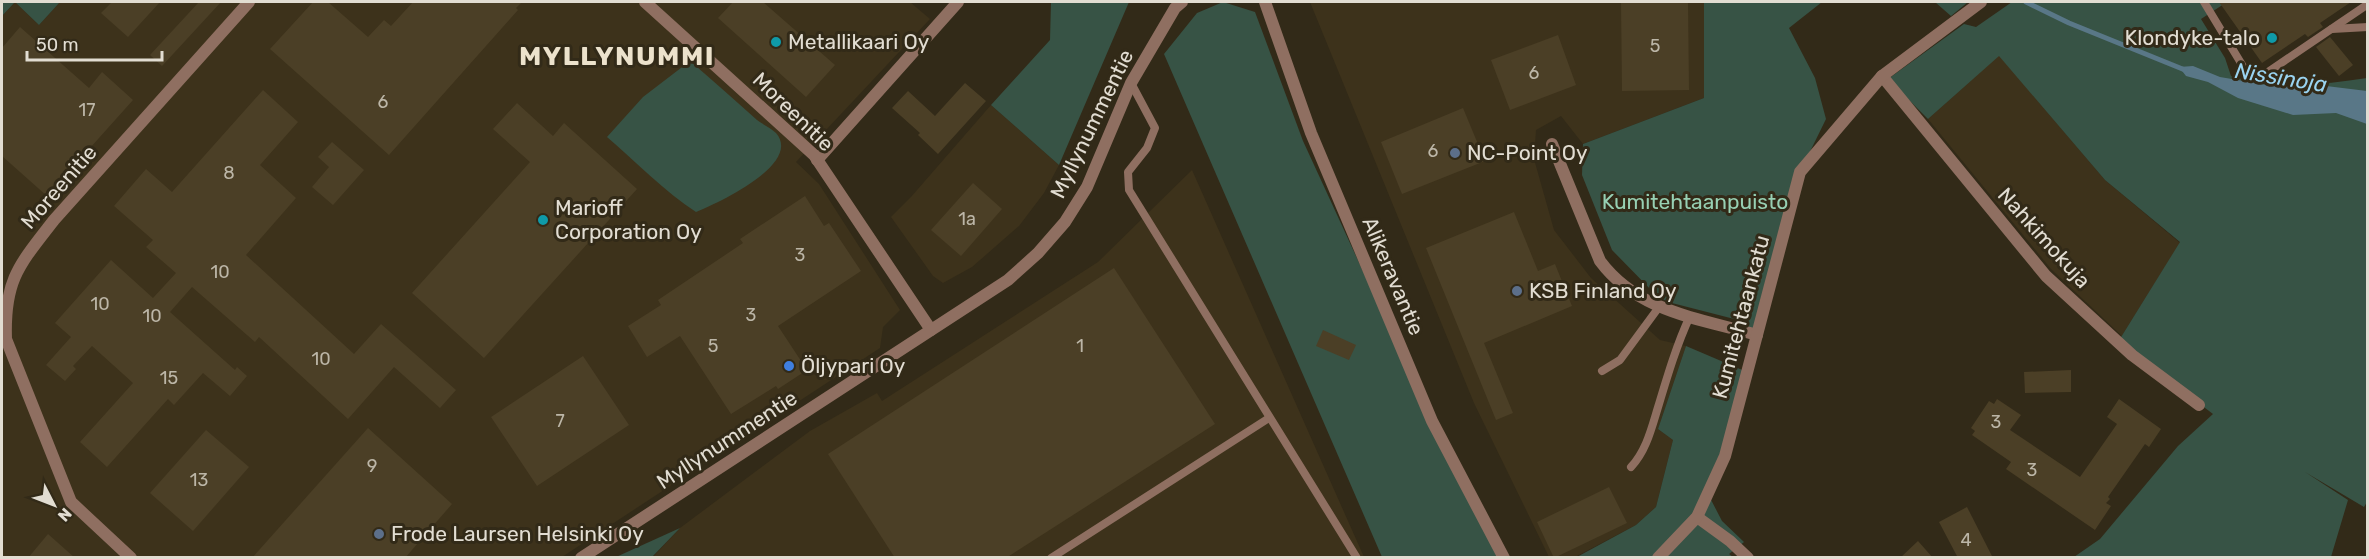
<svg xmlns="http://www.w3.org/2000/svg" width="2369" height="559" font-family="Rubik,sans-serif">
<rect width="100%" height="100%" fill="#322a18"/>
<g fill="#3d321b">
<path d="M 15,2 L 39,25 L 60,2 L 910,2 L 930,19 L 796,162 L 819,184 L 900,310 L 883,327 L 880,348 L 562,557 L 2,557 L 2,16 Z"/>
<path d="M 1310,2 L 1704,2 L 1704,98 L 1583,144 L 1561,116 L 1536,130 L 1534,159 L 1554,230 L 1591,278 L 1660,340 L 1686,346 L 1658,429 L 1673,440 L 1656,507 L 1636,525 L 1575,557 L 1549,557 L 1474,403 Z"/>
<path d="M 1999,55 L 2105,180 L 2180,243 L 2118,342 L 2121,335 L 2051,269 L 1928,119 Z"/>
<path d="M 991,105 L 1059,165 L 1044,193 L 1019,226 L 972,267 L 943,283 L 933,276 L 891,217 L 911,197 Z"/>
<path d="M 1192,170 L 1364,557 L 652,558 L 680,528 L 810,431 L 877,393 L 882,401 L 1098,262 Z"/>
</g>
<g fill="#375345">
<path d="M 2,2 L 60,2 L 39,25 L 15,2 L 2,16 Z"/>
<path d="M 1051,2 L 1129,2 L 1059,165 L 991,105 L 1050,40 Z"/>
<path d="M 1223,2 L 1255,12 L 1303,141 L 1432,421 L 1504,557 L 1382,557 L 1164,54 L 1197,13 Z"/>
<path d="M 1704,2 L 1822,2 L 1789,28 L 1815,78 L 1826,119 L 1800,172 L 1757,335 L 1742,321 L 1668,302 L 1656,295 L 1612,250 L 1582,175 L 1583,144 L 1704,98 Z"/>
<path d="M 1935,2 L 1968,2 L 1951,16 Z"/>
<path d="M 2012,2 L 2227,2 L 2201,19 L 2225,58 L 2231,76 C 2276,89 2322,85 2367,78 L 2367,502 L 2364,507 L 2305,472 L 2348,500 L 2331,557 L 2074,557 L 2100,539 L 2178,446 L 2213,414 L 2118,342 L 2180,242 L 2105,180 L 1999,56 L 1928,119 L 1888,79 L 1964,24 L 1976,27 Z"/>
<path d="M 690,61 C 713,81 735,100 757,120 C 762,124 771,128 776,133 C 803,164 716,204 696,212 C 665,192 635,161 607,137 L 643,97 Z"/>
<path d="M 1686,346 L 1747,372 L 1708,494 L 1722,521 L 1744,542 L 1729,554 L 1733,557 L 1575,558 L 1636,525 L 1656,507 L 1673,440 L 1658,429 Z"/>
<path d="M 680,528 L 652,557 L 616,557 Z"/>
</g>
<path fill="#597787" d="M 2193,66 L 2220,77 L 2267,85 L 2318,85 L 2367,91 L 2367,124 L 2336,113 L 2293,115 L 2238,98 L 2208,82 L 2186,76 L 2179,67 Z"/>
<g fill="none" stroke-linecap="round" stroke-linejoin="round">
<path stroke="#597787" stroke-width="5" d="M 2026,2 L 2069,23 L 2185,70"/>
</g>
<g fill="#4b3f26">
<path d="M 112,2 L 160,2 L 128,37 L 101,13 Z"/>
<path d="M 199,2 L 221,2 L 162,66 L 150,55 Z"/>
<path d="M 313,2 L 328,2 L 368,37 L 384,20 L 391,26 L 413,2 L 522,2 L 516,8 L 518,10 L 389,155 L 270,49 Z"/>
<path d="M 733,2 L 763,2 L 835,65 L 806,97 L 718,18 Z"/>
<path d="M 1621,2 L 1688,2 L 1689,90 L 1622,91 Z"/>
<path d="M 2219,2 L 2351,2 L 2320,23 L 2323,27 L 2308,37 L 2305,34 L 2262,63 Z"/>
<path d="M 20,27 L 89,88 L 102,72 L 133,100 L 47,196 L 2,156 L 2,48 Z"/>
<path d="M 1558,35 L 1576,85 L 1510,110 L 1491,60 Z"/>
<path d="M 2330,37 L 2353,65 L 2339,76 L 2316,47 Z"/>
<path d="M 965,83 L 986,101 L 938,154 L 918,135 L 920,133 L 892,108 L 908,91 L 935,116 Z"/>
<path d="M 263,90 L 298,122 L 260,165 L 296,198 L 246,255 L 354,354 L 381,324 L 456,390 L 440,408 L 394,367 L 348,419 L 259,337 L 255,342 L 192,287 L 170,312 L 235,370 L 237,367 L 247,376 L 230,396 L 203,373 L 174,405 L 168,399 L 107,467 L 80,442 L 133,383 L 92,346 L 73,366 L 76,369 L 65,381 L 46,365 L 71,337 L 55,323 L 111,260 L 153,298 L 176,273 L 146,247 L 153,240 L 114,206 L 146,169 L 172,192 Z"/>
<path d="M 517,103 L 553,136 L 564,123 L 637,189 L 484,358 L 412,293 L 530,162 L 493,129 Z"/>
<path d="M 1463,108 L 1485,161 L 1402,194 L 1381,142 Z"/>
<path d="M 332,142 L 364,170 L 333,205 L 312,187 L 329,167 L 318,157 Z"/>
<path d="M 973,183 L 1002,209 L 961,256 L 931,230 Z"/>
<path d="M 805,196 L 824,226 L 829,223 L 861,271 L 778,326 L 807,370 L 778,389 L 776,386 L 731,414 L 680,336 L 647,357 L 628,326 L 661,305 L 658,300 L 743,243 L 740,239 Z"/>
<path d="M 1514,212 L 1538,271 L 1555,264 L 1572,306 L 1484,343 L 1513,413 L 1496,420 L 1426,248 Z"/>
<path d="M 1114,268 L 1215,424 L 1006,558 L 895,558 L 828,454 Z"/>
<path d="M 1323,330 L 1356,345 L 1349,360 L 1316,346 Z"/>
<path d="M 583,356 L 629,425 L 537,486 L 491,417 Z"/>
<path d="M 2071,370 L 2071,392 L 2025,393 L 2024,372 Z"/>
<path d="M 1997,399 L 2021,415 L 2010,430 L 2080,477 L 2117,424 L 2107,417 L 2119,399 L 2161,429 L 2149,447 L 2145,444 L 2108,497 L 2110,499 L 2106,503 L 2111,506 L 2095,530 L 2006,469 L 2011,462 L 1972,435 L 1975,431 L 1971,428 L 1989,401 L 1994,404 Z"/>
<path d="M 368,428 L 452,504 L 405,558 L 252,558 Z"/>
<path d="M 206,430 L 249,467 L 193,531 L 150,493 Z"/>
<path d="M 1609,487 L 1627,523 L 1554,558 L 1537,522 Z"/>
<path d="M 1967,507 L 1993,558 L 1958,558 L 1939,522 Z"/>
<path d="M 48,534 L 75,558 L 28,558 Z"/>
<path d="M 1918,541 L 1933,558 L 1900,558 Z"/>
</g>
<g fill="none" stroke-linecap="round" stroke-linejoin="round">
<g stroke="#8f6f61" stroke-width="8">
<path d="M 2204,2 L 2244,68 L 2254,75 L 2265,74 L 2368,4"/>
<path d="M 2332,29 L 2368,27"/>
<path d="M 1131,83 L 1155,128 L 1147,148 L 1128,172 L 1129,190 L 1357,558"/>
<path d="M 1602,371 L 1620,360 L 1659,307"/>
<path d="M 1631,467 C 1647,450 1652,426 1659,404 C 1668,374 1677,344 1690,316"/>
<path d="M 1051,558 L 1269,418"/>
</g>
<g stroke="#8f6f61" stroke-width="12">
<path d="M 645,2 L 814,155 L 931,330"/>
<path d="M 1882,76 L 2046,276 L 2132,355 L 2199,405"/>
<path d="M 1552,144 L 1600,261 C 1638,312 1698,318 1757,335"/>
<path d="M 817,160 L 958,2"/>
<path d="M 1697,517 L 1730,541 L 1748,558"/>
<path d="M 131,558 L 71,502 L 6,339 C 4,280 19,265 54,220 L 249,2"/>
<path d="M 581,558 L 1008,280 L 1038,253 L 1065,222 L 1087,187 L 1131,83 L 1175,8 L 1182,2"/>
<path d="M 1658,558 L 1697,517 L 1725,456 L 1800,172 L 1882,76 L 1981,2"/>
</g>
<path stroke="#8f6f61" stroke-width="12" d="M 1265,2 L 1311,133 L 1432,421 L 1504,558"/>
</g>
<g fill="#0f9aa8" stroke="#322a18" stroke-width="2">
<circle cx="2272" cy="38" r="6"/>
<circle cx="776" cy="42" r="6"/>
<circle cx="543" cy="220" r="6"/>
</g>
<g fill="#5c6f8a" stroke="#322a18" stroke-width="2">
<circle cx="1455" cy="153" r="6"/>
<circle cx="1517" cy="291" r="6"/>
<circle cx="379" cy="534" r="6"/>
</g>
<circle fill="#3f7fe0" stroke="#322a18" stroke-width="2" cx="789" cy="366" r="6"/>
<g text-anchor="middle" stroke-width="6" stroke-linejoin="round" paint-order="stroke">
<g font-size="18" fill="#bcb6a7">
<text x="1655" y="52">5</text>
<text x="1534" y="79">6</text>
<text x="383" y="108">6</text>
<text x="87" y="116">17</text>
<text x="1433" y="157">6</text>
<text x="229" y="179">8</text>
<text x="967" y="225">1a</text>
<text x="800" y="261">3</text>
<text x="220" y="278">10</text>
<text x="100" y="310">10</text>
<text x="751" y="321">3</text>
<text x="152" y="322">10</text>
<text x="713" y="352">5</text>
<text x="1080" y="352">1</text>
<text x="321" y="365">10</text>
<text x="169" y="384">15</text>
<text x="560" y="427">7</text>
<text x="1996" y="428">3</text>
<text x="372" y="472">9</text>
<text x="2032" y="476">3</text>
<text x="199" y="486">13</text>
<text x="1966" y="546">4</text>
</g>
<g font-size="21" fill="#e2ddd2" stroke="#322a18" text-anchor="start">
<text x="2260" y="45" text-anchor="end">Klondyke-talo</text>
<text x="788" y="49">Metallikaari Oy</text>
<text x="1467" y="160">NC-Point Oy</text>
<text x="555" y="215">Marioff<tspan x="555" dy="24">Corporation Oy</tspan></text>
<text x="1529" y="298">KSB Finland Oy</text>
<text x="801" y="373">Öljypari Oy</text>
<text x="391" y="541">Frode Laursen Helsinki Oy</text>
</g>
<g font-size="21" fill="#e2ddd2" stroke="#322a18">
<text transform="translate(793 112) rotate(44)" y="7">Moreenitie</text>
<text transform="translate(1092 124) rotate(-64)" y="7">Myllynummentie</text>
<text transform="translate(59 187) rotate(-49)" y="7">Moreenitie</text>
<text transform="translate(2044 238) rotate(48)" y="7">Nahkimokuja</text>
<text transform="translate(1393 276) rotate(67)" y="7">Alikeravantie</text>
<text transform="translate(1741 317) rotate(-75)" y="7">Kumitehtaankatu</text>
<text transform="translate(727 440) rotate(-33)" y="7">Myllynummentie</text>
</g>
<g font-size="21" fill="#97d0b3" stroke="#322a18">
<text x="1695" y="209">Kumitehtaanpuisto</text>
</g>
<g font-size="22" font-style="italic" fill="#9ad4f1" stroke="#322a18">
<text transform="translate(2281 77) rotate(9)" y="8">Nissinoja</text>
</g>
<g font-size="27" font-weight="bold" letter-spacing="1.5" fill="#ece2cc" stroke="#322a18">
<text x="617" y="65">MYLLYNUMMI</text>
</g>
</g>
<rect width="2369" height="559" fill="none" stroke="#e2ddd2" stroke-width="6"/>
<g transform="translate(54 505) rotate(132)" stroke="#322a18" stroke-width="4.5" paint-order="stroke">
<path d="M0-4.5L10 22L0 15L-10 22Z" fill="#e2ddd2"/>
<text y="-9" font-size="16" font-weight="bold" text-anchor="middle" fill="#e2ddd2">N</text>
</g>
<path d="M27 51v9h135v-9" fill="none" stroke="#e2ddd2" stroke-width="3"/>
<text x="36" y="51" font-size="18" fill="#e2ddd2" stroke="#322a18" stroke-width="4.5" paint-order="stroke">50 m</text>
</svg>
